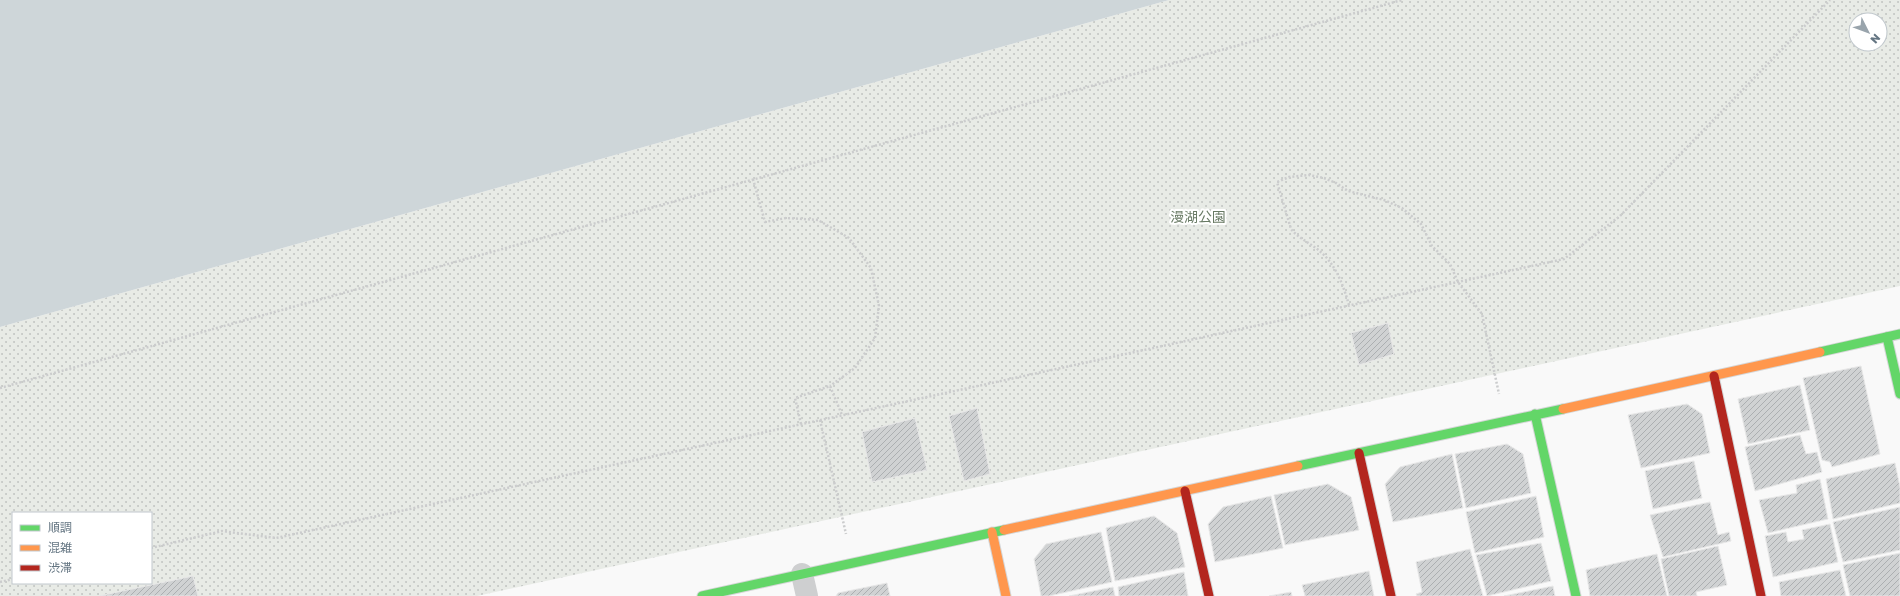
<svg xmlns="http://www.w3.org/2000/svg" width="1900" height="596" font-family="'Golos Text','Noto Sans JP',sans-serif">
<defs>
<pattern id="grass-dots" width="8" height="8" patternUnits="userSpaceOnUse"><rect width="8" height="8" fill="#e8ebe6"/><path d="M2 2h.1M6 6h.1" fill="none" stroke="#c0c3c0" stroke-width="1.8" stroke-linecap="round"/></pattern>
<pattern id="building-hatch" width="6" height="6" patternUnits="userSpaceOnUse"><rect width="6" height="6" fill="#d0d2d3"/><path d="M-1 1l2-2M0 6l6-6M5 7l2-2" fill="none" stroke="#acafb1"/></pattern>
</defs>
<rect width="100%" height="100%" fill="#f9f9f9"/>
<path fill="url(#grass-dots)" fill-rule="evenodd" d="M 1169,0 L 1900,0 L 1900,286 L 477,596 L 0,596 L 0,327 ZM 1856,20 L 1880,20 L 1880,44 L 1856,44 ZM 13,513 L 151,513 L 151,583 L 13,583 Z"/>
<path fill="#ced6d9" d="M 0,0 L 1169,0 L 0,327 Z"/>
<g fill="url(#building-hatch)" stroke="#e8e8e8">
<path d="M 1388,323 L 1394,354 L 1359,365 L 1351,333 Z"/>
<path d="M 1861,366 L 1880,454 L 1832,467 L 1830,462 L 1822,460 L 1803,378 Z"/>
<path d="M 1800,385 L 1810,430 L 1748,444 L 1738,399 Z"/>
<path d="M 1687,404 L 1702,414 L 1710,453 L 1641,468 L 1628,415 Z"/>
<path d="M 977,408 L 990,474 L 964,481 L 949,416 Z"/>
<path d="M 915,418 L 927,470 L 872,482 L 862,432 Z"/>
<path d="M 1800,435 L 1806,454 L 1817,452 L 1822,472 L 1755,491 L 1745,447 Z"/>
<path d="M 1507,444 L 1523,454 L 1531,493 L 1466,508 L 1455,454 Z"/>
<path d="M 1452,454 L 1463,508 L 1393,522 L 1385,484 L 1400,467 Z"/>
<path d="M 1694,461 L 1702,498 L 1653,509 L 1645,471 Z"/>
<path d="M 1895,463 L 1900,487 L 1900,503 L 1833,519 L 1826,479 Z"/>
<path d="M 1820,479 L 1828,519 L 1768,533 L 1759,500 L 1797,493 L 1796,485 Z"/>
<path d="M 1328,484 L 1351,497 L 1359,530 L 1285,545 L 1274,495 Z"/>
<path d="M 1271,496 L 1283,548 L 1215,562 L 1208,524 L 1223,507 Z"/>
<path d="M 1536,496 L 1544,537 L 1475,553 L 1466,512 Z"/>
<path d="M 1710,502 L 1718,535 L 1729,532 L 1731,541 L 1663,557 L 1650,515 Z"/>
<path d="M 1900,507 L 1900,550 L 1843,562 L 1833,522 Z"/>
<path d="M 1154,516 L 1177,533 L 1185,567 L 1115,581 L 1106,528 Z"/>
<path d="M 1830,524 L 1838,562 L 1773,577 L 1765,536 L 1786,532 L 1788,542 L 1804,539 L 1802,530 Z"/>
<path d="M 1101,532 L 1112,582 L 1049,596 L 1041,596 L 1034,559 L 1046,544 Z"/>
<path d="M 1541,543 L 1551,581 L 1487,596 L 1476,555 Z"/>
<path d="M 1718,546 L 1727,585 L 1696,592 L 1697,596 L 1669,596 L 1661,559 Z"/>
<path d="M 1470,549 L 1483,596 L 1417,596 L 1416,594 L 1422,592 L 1416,562 Z"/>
<path d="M 1900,553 L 1900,596 L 1850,596 L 1843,565 Z"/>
<path d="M 1657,554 L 1667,596 L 1590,596 L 1586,570 Z"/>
<path d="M 1840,570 L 1846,596 L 1781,596 L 1779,582 Z"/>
<path d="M 1369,571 L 1374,596 L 1305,596 L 1302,585 Z"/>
<path d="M 1184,572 L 1188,596 L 1119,596 L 1118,587 Z"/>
<path d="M 193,576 L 198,596 L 99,596 Z"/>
<path d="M 887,583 L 890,596 L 836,596 L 838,593 Z"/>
<path d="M 1553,586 L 1555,596 L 1504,596 Z"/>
<path d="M 1113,587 L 1115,596 L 1069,596 Z"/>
<path d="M 1291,592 L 1292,596 L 1269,596 Z"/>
</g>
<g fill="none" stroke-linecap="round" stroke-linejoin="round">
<g stroke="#d5d6d7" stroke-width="11">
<g id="fast">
<path d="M 1887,337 L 1900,394"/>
<path d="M 1820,352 L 1900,334"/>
<path d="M 1535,414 L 1576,596"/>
<path d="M 1298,466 L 1563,409"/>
<path d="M 702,596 L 1004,530"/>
</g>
</g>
<g stroke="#d5d6d7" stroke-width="11">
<g id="slow">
<path d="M 1563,409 L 1820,352"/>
<path d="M 1004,530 L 1298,466"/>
<path d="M 992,532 L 1006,596"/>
</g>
</g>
<g stroke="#d5d6d7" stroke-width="11">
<g id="jam">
<path d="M 1714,376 L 1761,596"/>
<path d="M 1359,453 L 1391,596"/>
<path d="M 1185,491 L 1209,596"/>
</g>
</g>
<g stroke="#cbcccd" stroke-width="2.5" stroke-dasharray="2 2" stroke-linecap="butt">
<path d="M 753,179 L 765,222 L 786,218 L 818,220 L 849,238 L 871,268 L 879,306 L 875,338 L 855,368 L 830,386"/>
<path d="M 1349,305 C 1344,288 1338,270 1325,256 C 1315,245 1300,240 1291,229 L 1277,182 L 1289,177 L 1309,175 L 1324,178 L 1336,183 L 1348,191 L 1384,200 L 1402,208 L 1421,224 L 1432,246 L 1450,264 L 1458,282 L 1482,314 L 1499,394"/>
<path d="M 0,388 L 1402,0"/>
<path d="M 820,420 L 846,534"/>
<path d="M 801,424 L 795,398 L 830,386 L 842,415"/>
<path d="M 151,548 L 222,531 L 276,538 L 1564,259 L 1620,216 L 1830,0"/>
<path d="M 0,582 L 13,579"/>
</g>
<path stroke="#cecfd0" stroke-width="22" d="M 802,574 L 807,596"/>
<use href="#fast" stroke="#63d668" stroke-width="9"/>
<use href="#slow" stroke="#ff974d" stroke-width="9"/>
<use href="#jam" stroke="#b3261e" stroke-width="9"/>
</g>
<g text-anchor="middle" stroke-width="4" stroke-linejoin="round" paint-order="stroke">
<g font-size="14" fill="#687a64" stroke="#fff">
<text x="1198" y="222">漫湖公園</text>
</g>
</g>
<rect x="12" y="512" width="140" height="72" fill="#ffffff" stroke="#c1c8cd"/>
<rect x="20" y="525" width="20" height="6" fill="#63d668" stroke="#c1c8cd"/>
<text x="48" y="532" font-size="12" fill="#657683">順調</text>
<rect x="20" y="545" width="20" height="6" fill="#ff974d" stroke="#c1c8cd"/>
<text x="48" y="552" font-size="12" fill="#657683">混雑</text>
<rect x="20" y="565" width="20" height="6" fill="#b3261e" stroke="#c1c8cd"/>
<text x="48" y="572" font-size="12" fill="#657683">渋滞</text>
<g transform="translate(1868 32) rotate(132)"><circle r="19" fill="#ffffff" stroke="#c1c8cd"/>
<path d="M0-3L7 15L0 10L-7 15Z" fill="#99a4ac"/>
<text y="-6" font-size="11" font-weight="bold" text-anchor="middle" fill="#657683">N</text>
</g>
</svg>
